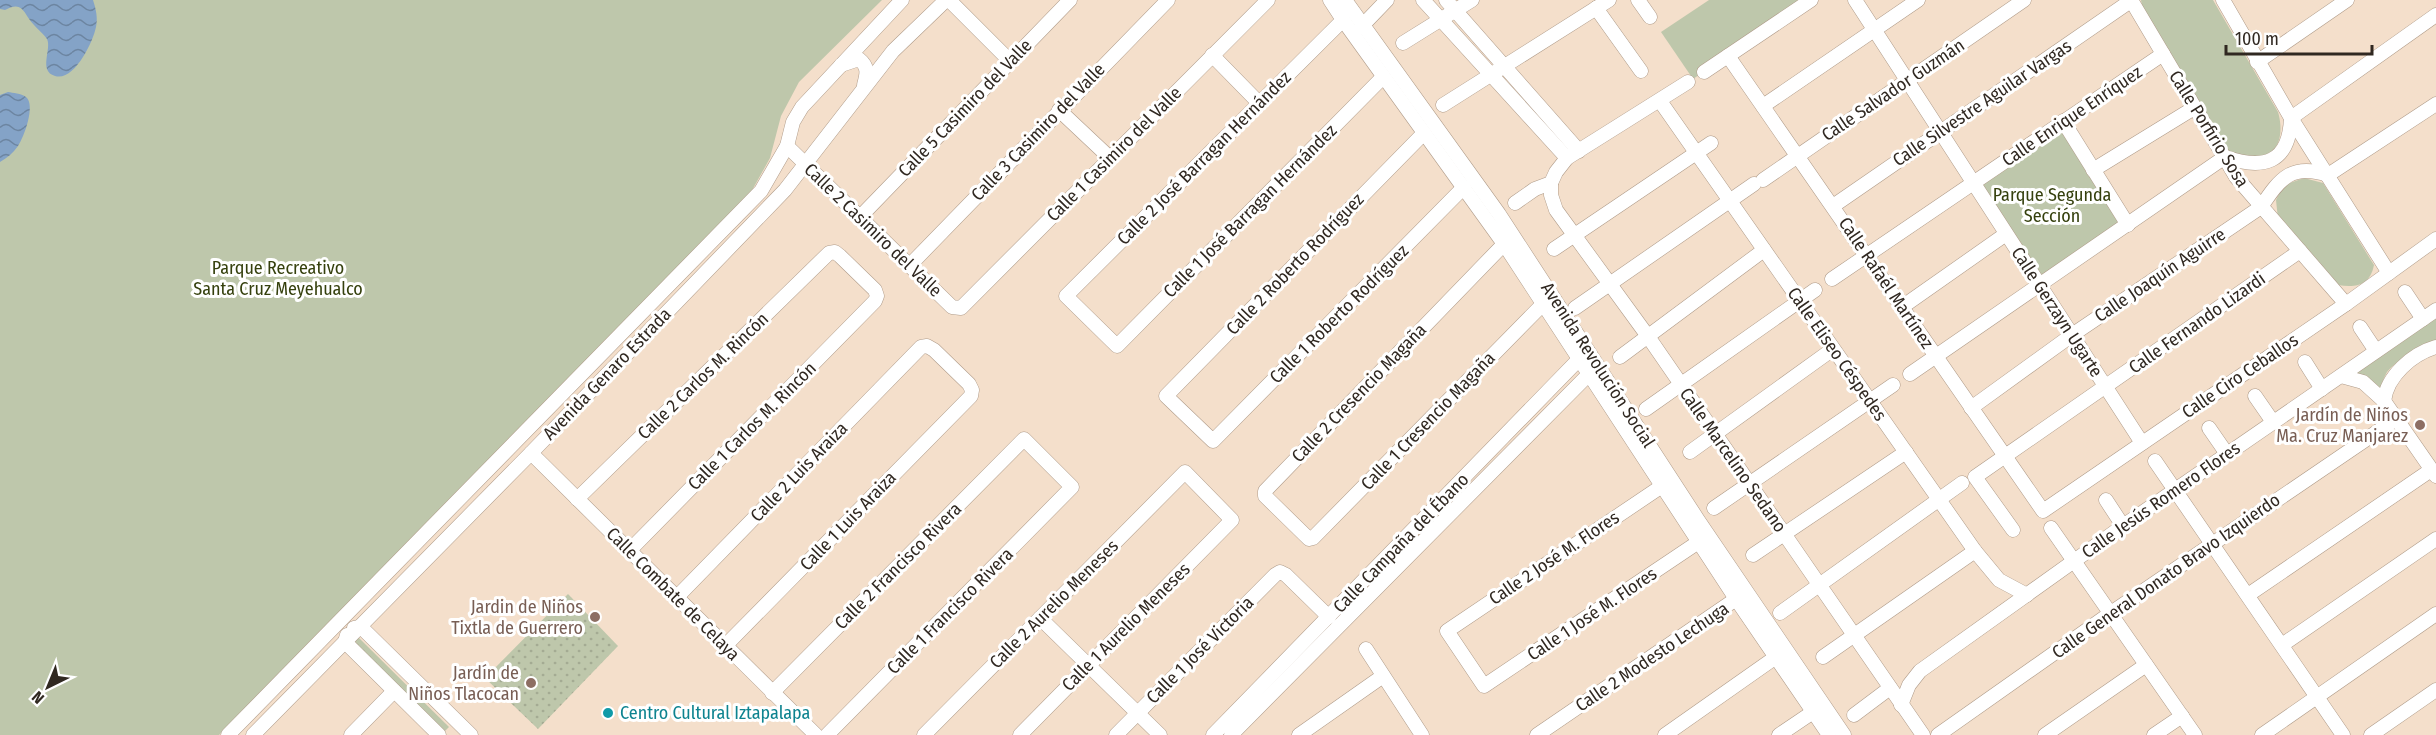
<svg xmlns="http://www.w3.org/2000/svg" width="2436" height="735" font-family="'Fira Sans Condensed',sans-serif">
<defs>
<pattern id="grass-dots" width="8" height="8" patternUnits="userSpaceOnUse" patternTransform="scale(1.5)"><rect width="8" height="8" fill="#bec7ab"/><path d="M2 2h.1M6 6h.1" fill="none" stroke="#a4ab93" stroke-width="1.8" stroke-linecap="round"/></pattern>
<pattern id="water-waves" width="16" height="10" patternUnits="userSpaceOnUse" patternTransform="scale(1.5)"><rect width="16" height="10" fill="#84a3c7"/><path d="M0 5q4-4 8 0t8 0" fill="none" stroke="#6c85a1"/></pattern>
</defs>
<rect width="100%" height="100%" fill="#f4dfcb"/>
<g fill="url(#grass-dots)">
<path d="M 568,594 L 618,646 L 538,729 L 485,678 Z"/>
<path d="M 357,636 L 449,727 L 441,735 L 349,645 Z"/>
</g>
<g fill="#bec7ab">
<path d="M 0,0 L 882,0 L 799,82 L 781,116 L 770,158 L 750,194 L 219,735 L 0,735 Z"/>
<path d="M 1709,0 L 1808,0 L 1693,79 L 1661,32 Z"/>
<path d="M 2141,0 L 2213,0 L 2278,112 C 2283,129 2282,151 2262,157 C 2254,160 2238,155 2229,153 L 2143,11 Z"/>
<path d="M 2063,131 L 2124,224 L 2041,279 L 1980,186 Z"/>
<path d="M 2304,178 L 2323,183 L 2374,265 C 2370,285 2357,288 2338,285 L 2278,219 L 2276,200 L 2280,192 L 2287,184 Z"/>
<path d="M 2436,313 L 2436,341 C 2425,341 2394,363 2387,372 C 2383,379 2380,387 2379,395 L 2349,374 Z"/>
</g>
<g fill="url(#water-waves)">
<path d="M 0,0 L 93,0 C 96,9 98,18 96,27 C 93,42 74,82 55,76 C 38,71 52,49 47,39 C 44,34 38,30 34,25 C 23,14 24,0 5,10 L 0,9 Z"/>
<path d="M 8,92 C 13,93 21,93 26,97 C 36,105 24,137 18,146 C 13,153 7,158 0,162 L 0,95 Z"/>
</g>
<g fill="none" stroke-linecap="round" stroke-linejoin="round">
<g stroke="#af9b89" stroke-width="15">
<g id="minor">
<path d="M 949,0 L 1010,61"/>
<path d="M 1330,0 L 1343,20 L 1504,244 L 1736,599 L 1829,735"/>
<path d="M 1345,0 L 1499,214 L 1698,520 L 1844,735"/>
<path d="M 1423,0 L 1567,158"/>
<path d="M 1446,0 L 1579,151"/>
<path d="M 1638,0 L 1650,17"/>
<path d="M 1855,0 L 2142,443"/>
<path d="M 2131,0 L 2236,177 L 2346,304"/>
<path d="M 2223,0 L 2291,118 L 2389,273"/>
<path d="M 1596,8 L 1641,71"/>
<path d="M 1343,20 L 1066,296 L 1117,346 L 1383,77"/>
<path d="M 1362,26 L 1387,0"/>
<path d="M 1403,43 L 1472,0"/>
<path d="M 1212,55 L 1259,103"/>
<path d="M 1728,56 L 2043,511 L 2346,304 L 2436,239"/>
<path d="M 2257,62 L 2347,0"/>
<path d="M 841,65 L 859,59 C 869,67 867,74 864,85"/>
<path d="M 1704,72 L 1811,0"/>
<path d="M 1660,101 L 1975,551 L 1999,580 L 2027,595"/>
<path d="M 1443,105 L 1609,0"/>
<path d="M 1763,106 L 1918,0"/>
<path d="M 1059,110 L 1110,158"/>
<path d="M 2291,118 L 2436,15"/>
<path d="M 2063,121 L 2128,225"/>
<path d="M 1424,133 L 1166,396 L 1213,441 L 1464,187"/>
<path d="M 787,146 L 952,307 L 961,308 L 1268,0"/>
<path d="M 2225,157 C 2263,170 2289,164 2291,118"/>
<path d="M 2093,170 L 2194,108"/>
<path d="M 2328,175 L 2436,104"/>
<path d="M 1763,180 L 2024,0"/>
<path d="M 1551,183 L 1551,195 L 1556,210 L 1647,335 L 1923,735"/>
<path d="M 1515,203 L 1535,189 L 1551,183 L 1556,172 L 1567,158 L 1688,82"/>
<path d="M 1833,206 L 2132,0"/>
<path d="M 860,217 L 1070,0"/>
<path d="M 1504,244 L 1265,491 L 1265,496 L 1309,539 L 1313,538 L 1543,304"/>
<path d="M 1554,249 L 1711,143"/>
<path d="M 910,265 L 1168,0"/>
<path d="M 1832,279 L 2163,54"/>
<path d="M 2405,292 L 2423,319"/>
<path d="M 1902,307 L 2006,234"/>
<path d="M 1575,308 L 1754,184"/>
<path d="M 2360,327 L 2376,351"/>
<path d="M 1620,357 L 1764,250"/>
<path d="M 2305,362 L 2322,389"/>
<path d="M 1910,374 L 2225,157"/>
<path d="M 2341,376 L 2363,382 L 2384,401 L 2436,476"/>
<path d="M 2255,396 L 2273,422"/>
<path d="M 2384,401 C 2387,376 2412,354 2436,347"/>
<path d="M 1971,408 L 2072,335 L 2261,207 C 2280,178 2292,163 2328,175"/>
<path d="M 1646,409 L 1815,290"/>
<path d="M 2209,428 L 2227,454"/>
<path d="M 1690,452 L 1833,349"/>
<path d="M 531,453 L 816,735"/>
<path d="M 2155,461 L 2343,735"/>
<path d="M 1662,486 L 1447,631 L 1484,686 L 1700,541"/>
<path d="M 577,499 L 829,253 L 835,252 L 840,256 L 875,290 L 877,296 L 875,301 L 629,551"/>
<path d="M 2106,500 L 2123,526"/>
<path d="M 1714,508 L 1893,385"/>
<path d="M 2051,528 L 2195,735"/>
<path d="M 2013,530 L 1975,477 L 2300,251"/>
<path d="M 1753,555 L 1906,452"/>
<path d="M 2248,595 L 2431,470"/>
<path d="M 676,598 L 921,347 L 927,346 L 934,350 L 969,384 L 972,390 L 971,396 L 725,646"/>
<path d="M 1780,613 L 1962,483"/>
<path d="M 1040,618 L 1160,735"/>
<path d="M 354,628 L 361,627 L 471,735"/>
<path d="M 347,635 L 345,642 L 439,735"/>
<path d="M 2282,645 L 2436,539"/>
<path d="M 1366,649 L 1422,735"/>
<path d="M 1823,657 L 1975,551"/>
<path d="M 772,693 L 1024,439 L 1072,487 L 827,735"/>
<path d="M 1901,705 L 1909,685 L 1920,671 L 2123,526 L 2436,310"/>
<path d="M 1854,715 L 1890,688"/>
<path d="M 228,735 L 761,191 L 787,146 L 793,122 L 802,107 L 902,0"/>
<path d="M 253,735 L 531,453 L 785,190 L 893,51 L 946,0"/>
<path d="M 351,735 L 394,691"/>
<path d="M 924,735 L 1185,472 L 1232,520 L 1020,735"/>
<path d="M 1116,735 L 1275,575 L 1280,572 L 1286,575 L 1329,617"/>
<path d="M 1213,735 L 1585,353"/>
<path d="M 1231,735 L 1595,368"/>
<path d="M 1299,735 L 1383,676"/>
<path d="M 1537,735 L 1736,599"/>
<path d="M 1665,735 L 1776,657"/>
<path d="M 1779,735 L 1813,712"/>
<path d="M 1938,735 L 2111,613 L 2396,419"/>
<path d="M 2045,735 L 2146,665"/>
<path d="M 2154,735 L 2182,716"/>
<path d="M 2262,735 L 2436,614"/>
<path d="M 2371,735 L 2436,690"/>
</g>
</g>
<use href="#minor" stroke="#fff" stroke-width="14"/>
</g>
<g fill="#8d6e63" stroke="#fff" stroke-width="2">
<circle cx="2420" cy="425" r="6"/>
<circle cx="595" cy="617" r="6"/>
<circle cx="531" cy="683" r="6"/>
</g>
<circle fill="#0f9aa8" stroke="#fff" stroke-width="2" cx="608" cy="713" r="6"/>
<g text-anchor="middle" stroke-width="6" stroke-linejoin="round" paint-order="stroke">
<g font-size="18" fill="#302821" stroke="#fff">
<text transform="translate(1893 90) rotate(-34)" y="6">Calle Salvador Guzmán</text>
<text transform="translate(1982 103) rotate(-34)" y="6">Calle Silvestre Aguilar Vargas</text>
<text transform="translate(965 108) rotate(-46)" y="6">Calle 5 Casimiro del Valle</text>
<text transform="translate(2072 116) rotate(-34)" y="6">Calle Enrique Enríquez</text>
<text transform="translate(2209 129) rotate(58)" y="6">Calle Porfirio Sosa</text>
<text transform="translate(1038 132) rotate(-46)" y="6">Calle 3 Casimiro del Valle</text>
<text transform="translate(1114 154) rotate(-45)" y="6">Calle 1 Casimiro del Valle</text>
<text transform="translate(1204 158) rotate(-45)" y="6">Calle 2 José Barragan Hernández</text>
<text transform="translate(1250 211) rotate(-45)" y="6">Calle 1 José Barragan Hernández</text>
<text transform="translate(873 230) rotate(44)" y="6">Calle 2 Casimiro del Valle</text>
<text transform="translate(1295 264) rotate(-46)" y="6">Calle 2 Roberto Rodríguez</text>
<text transform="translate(2160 275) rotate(-34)" y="6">Calle Joaquín Aguirre</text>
<text transform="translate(1886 283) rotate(56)" y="6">Calle Rafaél Martínez</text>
<text transform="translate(2057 312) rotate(57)" y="6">Calle Gerzayn Ugarte</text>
<text transform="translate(1339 314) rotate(-45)" y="6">Calle 1 Roberto Rodríguez</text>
<text transform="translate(2197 323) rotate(-35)" y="6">Calle Fernando Lizardi</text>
<text transform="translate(1837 354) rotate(55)" y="6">Calle Eliseo Céspedes</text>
<text transform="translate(1598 365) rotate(57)" y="6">Avenida Revolución Social</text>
<text transform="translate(607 374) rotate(-46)" y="6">Avenida Genaro Estrada</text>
<text transform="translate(703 376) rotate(-44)" y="6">Calle 2 Carlos M. Rincón</text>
<text transform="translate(2240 376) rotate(-34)" y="6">Calle Ciro Ceballos</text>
<text transform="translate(1359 393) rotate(-46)" y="6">Calle 2 Cresencio Magaña</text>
<text transform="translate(1428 421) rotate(-46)" y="6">Calle 1 Cresencio Magaña</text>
<text transform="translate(752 426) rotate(-45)" y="6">Calle 1 Carlos M. Rincón</text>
<text transform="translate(1733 460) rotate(55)" y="6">Calle Marcelino Sedano</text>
<text transform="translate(799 472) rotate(-46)" y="6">Calle 2 Luis Araiza</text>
<text transform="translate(2161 500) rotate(-35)" y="6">Calle Jesús Romero Flores</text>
<text transform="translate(848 521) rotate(-46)" y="6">Calle 1 Luis Araiza</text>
<text transform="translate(1401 543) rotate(-46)" y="6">Calle Campaña del Ébano</text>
<text transform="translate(1554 558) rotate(-34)" y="6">Calle 2 José M. Flores</text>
<text transform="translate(898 566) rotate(-45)" y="6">Calle 2 Francisco Rivera</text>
<text transform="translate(2166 576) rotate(-35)" y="6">Calle General Donato Bravo Izquierdo</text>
<text transform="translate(673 594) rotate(45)" y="6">Calle Combate de Celaya</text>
<text transform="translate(1054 604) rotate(-45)" y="6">Calle 2 Aurelio Meneses</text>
<text transform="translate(950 611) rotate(-45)" y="6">Calle 1 Francisco Rivera</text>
<text transform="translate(1592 614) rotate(-34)" y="6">Calle 1 José M. Flores</text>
<text transform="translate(1126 627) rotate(-45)" y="6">Calle 1 Aurelio Meneses</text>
<text transform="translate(1200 650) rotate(-45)" y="6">Calle 1 José Victoria</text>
<text transform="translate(1652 657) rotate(-34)" y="6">Calle 2 Modesto Lechuga</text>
</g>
<g font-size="18" fill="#35400d" stroke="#fff">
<text x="2052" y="201">Parque Segunda<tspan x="2052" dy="21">Sección</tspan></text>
<text x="278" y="274">Parque Recreativo<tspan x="278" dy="21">Santa Cruz Meyehualco</tspan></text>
</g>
<g font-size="18" fill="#785e54" stroke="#fff" text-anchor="end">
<text x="2408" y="421">Jardín de Niños<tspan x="2408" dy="21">Ma. Cruz Manjarez</tspan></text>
<text x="583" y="613">Jardin de Niños<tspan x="583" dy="21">Tixtla de Guerrero</tspan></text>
<text x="519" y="679">Jardín de<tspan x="519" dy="21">Niños Tlacocan</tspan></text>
</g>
<g font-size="18" fill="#0d838f" stroke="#fff" text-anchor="start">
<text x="620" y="719">Centro Cultural Iztapalapa</text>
</g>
</g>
<g transform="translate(48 687) rotate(223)" stroke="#ffffff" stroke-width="4.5" paint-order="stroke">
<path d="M0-4.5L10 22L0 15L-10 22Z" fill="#302821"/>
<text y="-9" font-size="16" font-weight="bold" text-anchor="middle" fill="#302821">N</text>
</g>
<path d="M2226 45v9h146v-9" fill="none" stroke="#302821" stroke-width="3"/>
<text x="2235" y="45" font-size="18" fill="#302821" stroke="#ffffff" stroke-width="4.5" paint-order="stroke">100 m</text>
</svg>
